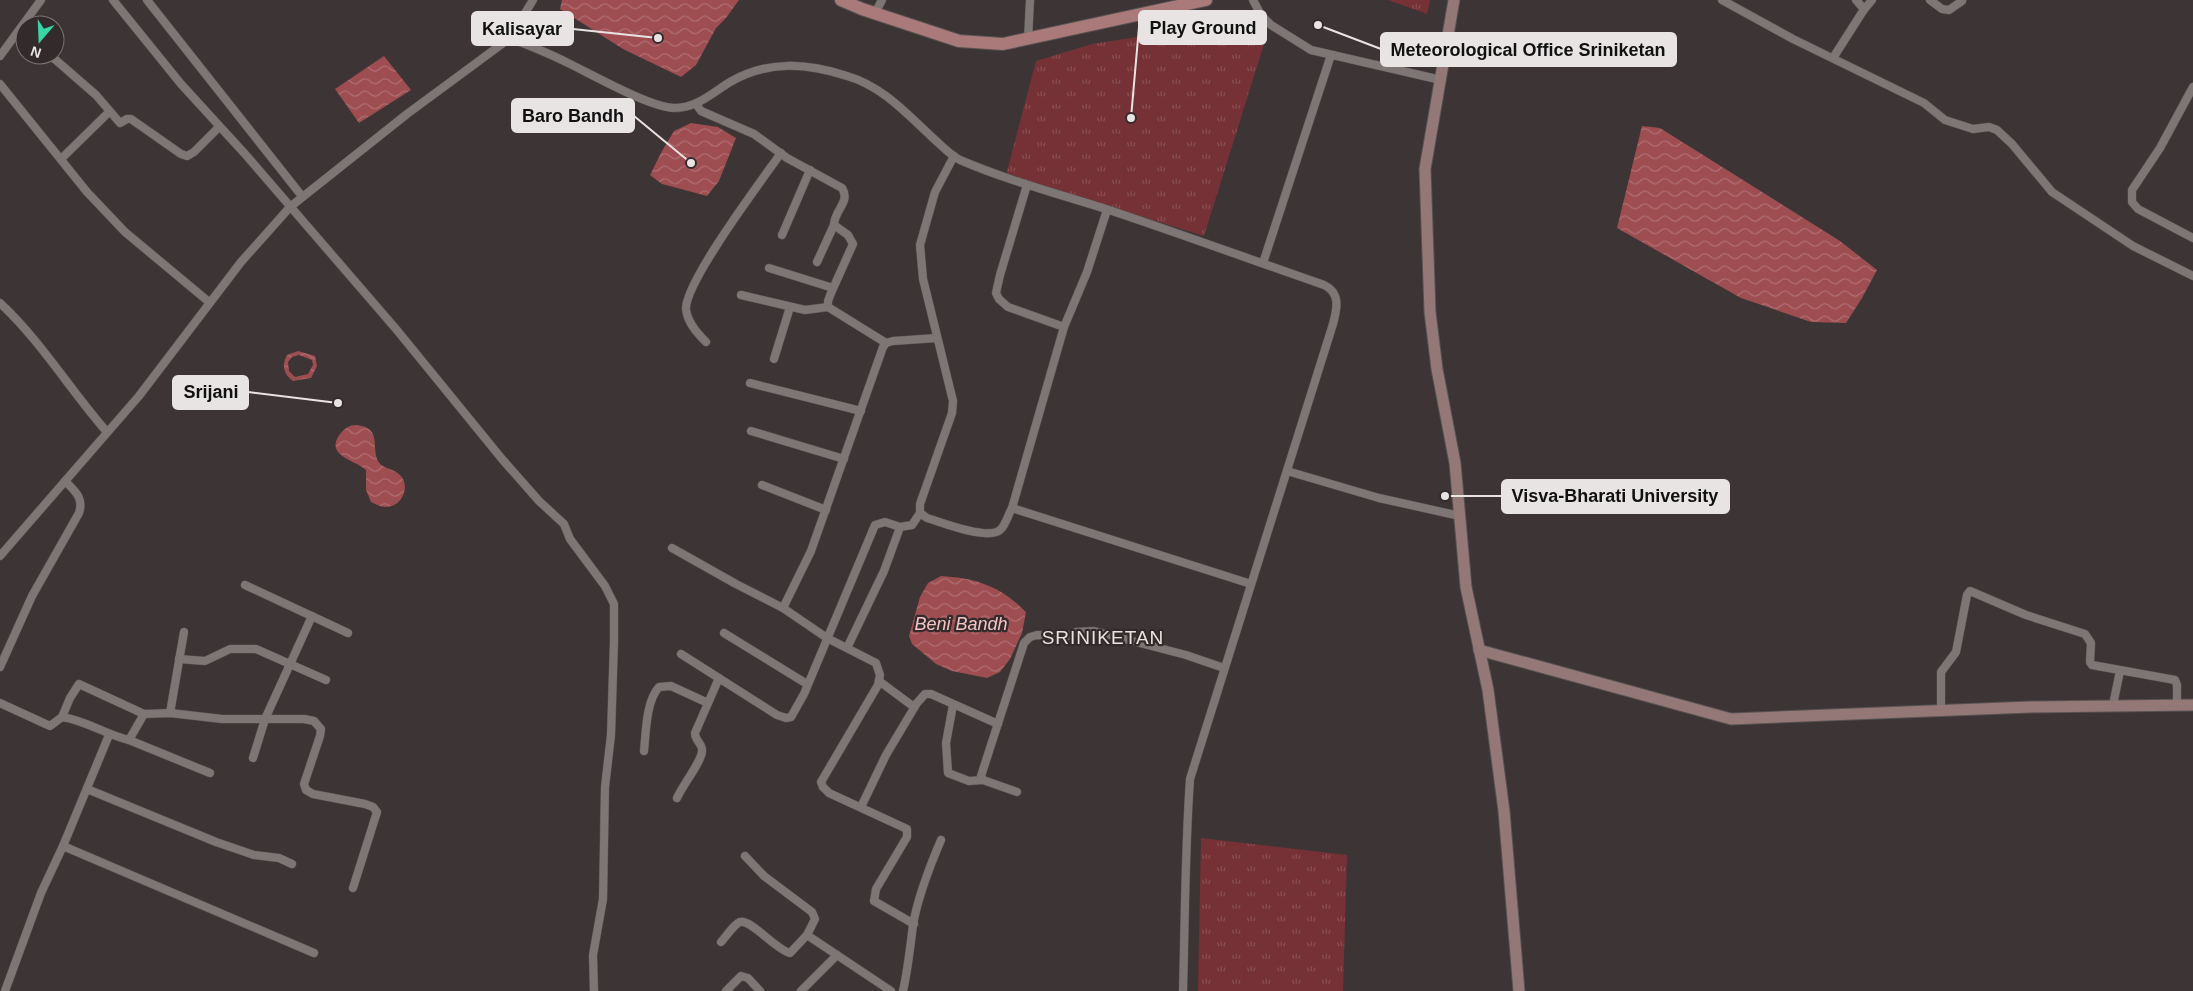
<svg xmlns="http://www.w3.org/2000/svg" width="2193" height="991" font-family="Helvetica,sans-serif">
<defs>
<pattern id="grass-tufts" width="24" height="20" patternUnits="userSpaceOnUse" patternTransform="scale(1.25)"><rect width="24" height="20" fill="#753135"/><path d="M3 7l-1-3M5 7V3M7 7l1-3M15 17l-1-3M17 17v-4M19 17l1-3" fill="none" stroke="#894f52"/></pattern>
<pattern id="water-waves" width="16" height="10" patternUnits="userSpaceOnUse" patternTransform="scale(1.25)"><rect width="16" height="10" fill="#9e4d51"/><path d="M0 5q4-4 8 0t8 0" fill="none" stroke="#b06f72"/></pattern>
</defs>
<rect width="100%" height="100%" fill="#3d3535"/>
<g fill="url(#grass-tufts)">
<path d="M 1388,0 L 1430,0 L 1427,14 Z"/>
<path d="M 1224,29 L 1264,44 L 1204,236 L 1006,175 L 1036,61 L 1092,44 L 1156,34 Z"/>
<path d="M 1201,838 L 1347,855 L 1343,991 L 1198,991 Z"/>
</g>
<g fill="url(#water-waves)" fill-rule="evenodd">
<path d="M 562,0 L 739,0 L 726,18 L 716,28 L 696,65 L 681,77 L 623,49 L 568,14 L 560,9 Z"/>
<path d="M 384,56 L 411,90 L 359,123 L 335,89 Z"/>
<path d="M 691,123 L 718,127 L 736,138 L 719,181 L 707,196 L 662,184 L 650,175 L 662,151 L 674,131 Z"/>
<path d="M 1642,126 L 1660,128 L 1840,241 L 1877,270 L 1862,298 L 1846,323 L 1811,322 L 1741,298 L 1617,228 Z"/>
<path d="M 298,351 L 315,356 L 317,366 L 311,378 L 293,381 C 284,375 281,365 287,355 ZM 299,355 L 312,360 L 313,365 L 308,374 L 295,377 L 289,371 L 288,362 L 292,357 Z"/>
<path d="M 357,425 C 382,428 371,446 378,461 C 383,470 397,468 403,479 C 409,491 400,507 386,507 C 380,507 376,504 371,502 L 366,490 L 366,470 C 356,460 324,456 340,434 C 345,428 349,425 357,425 Z"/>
<path d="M 941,576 C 976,578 1000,586 1026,612 L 1022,633 L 1010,659 L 1000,672 L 987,678 L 952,671 L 936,664 L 912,644 L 909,636 L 920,597 L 928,583 Z"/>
</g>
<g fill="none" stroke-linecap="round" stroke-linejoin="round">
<g stroke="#575151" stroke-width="9">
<g id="street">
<path d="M 113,0 L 181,84 L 245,154 L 396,329 L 502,459 L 539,501 L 564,524 L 570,539 L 605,586 L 614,604 L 614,641 L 611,735 L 605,787 L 603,899 L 593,955 L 594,991"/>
<path d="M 147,0 L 301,195"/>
<path d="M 1253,0 L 1261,15 L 1271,25 L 1311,50 L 1441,80"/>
<path d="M 1722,0 L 1793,39 L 1924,103 L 1945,120 L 1973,129 L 1989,127 L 1997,130 L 2012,144 L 2052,192 L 2133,246 L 2193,276"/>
<path d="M 1856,0 L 1864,9"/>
<path d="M 1930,0 L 1942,9 L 1949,10 L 1962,1"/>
<path d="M 875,13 L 882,0"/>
<path d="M 510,38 C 530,46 549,53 568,63 C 593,75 649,107 674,108 C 697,108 712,93 730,82 C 768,60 806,63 847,76 C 882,86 906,113 933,138 C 941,145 950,155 960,160 C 1009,181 1059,194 1109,210 C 1181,234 1252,260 1324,285 C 1341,293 1337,309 1333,324 L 1190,779 C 1185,849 1185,920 1183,991"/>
<path d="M 1028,40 L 1030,0"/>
<path d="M 50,55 L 96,95 L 120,123 L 127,119 L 131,119 L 181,154 L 187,156 L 194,152 L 219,127"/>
<path d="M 0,56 L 41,0"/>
<path d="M 1833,58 L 1863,11 L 1872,0"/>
<path d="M 0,84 L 87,192 L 125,232 L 209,302"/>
<path d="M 2193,87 L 2160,148 L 2132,190 L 2132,202 L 2138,209 L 2193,238"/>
<path d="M 696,104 L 701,111 L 754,134 L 787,158 L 842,188 C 851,202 834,210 834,225 L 848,235 L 853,244 L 831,293 L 828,301 L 828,307 L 886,343"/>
<path d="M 954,156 L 935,192 L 920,245 L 923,279 L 953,401 L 952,413 L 920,504 L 920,513 L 927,518 C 941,522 990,542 1001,529 C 1006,524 1008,515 1012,508 L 1064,327 L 1087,272 L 1107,210"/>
<path d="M 61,159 L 109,112"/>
<path d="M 1027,185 L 1000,275 L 996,293 L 999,299 L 1008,307 L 1064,327"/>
<path d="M 782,235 L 810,170"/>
<path d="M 817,262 L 834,225"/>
<path d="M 1263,263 L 1331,55"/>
<path d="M 769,268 L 833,288"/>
<path d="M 741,295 L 805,310 L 828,307"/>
<path d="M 0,303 C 41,341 70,390 107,432"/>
<path d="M 706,342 C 697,333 687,322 686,309 C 685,282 762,180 781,153"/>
<path d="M 774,359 L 790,307"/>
<path d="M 750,383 L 861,411"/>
<path d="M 751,431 L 844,459"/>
<path d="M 1287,471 L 1379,498 L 1460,516"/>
<path d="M 762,485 L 826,510"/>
<path d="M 1012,508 L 1251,584"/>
<path d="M 672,548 L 736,584 L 783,608 L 827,638 L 876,663 L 880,675 L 878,685 L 821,782 L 823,787 L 829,793 L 907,829 L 907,837 L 876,889 L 874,901 L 914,924"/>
<path d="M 0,556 L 139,396 L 241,262 L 290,207 L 407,114 L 510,38 L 533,0"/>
<path d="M 245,585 L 348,633"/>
<path d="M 783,608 L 811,551 L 883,347 L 886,343 L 893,341 L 937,338"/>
<path d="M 724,633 L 807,684"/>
<path d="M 847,648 L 884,571 L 899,530 L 900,527 L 912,525 L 920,513"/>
<path d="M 681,654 L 777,715 L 786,718 L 791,717 L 804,694 L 875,525 L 885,522 L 900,527"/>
<path d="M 179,659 L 205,661 L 230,649 L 256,649 L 326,680"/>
<path d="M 0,667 L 32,596 L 79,513 C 84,498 75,491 65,481"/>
<path d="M 879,681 L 914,707"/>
<path d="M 0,703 L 50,726 L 62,717 C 85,720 106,735 129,740 L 144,714 L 170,713 L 222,719 L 304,719 L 314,721 L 321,729 L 320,736 L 304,784 L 306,790 L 313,794 L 365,804 L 373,807 L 377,812 L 353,888"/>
<path d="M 953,705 L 946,743 L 948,773 L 969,781 L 983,780"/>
<path d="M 2113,705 L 2120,671"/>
<path d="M 1941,711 L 1941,672 L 1956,652 L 1967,595 L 1970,591 L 2026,615 L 2085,634 L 2091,643 L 2090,662 L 2092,665 L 2175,680 L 2177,685 L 2177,705"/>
<path d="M 170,713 L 184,632"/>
<path d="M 62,717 L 70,698 L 79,684 L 144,714"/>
<path d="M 109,735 L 63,846 L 314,953"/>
<path d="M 129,740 L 210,773"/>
<path d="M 644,751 C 646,732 646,701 659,687 L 671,686 L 708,703"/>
<path d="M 253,758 L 265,719 L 312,616"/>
<path d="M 87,789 L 216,842 L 254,855 L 279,858 L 292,864"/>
<path d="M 1017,792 L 983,780 L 981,776 L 1024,643 L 1030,637 L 1037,635 L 1068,636 L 1076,632 L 1094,631 L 1186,655 L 1224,668"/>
<path d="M 677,798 C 682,786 702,761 702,751 C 703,744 695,741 695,733 L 719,678"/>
<path d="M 861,807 L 886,755 L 917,703 L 925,694 L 931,694 L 998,724"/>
<path d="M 807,935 L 891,991"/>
<path d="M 721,942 C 726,937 733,925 740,922 C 751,919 776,950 790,953 L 807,935 L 815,919 L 812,912 L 764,876 L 745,856"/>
<path d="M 5,991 L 41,893 L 63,846"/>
<path d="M 726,991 L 741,976 L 748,978 L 760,991"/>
<path d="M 801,991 L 837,955"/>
<path d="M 903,991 C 908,969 910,948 913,925 C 918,896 929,868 941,840"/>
</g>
</g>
<g stroke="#575151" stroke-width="13">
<g id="secondary">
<path d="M 1454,0 L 1425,169 L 1430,312 L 1437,369 L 1455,463 L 1466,587 L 1488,690 L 1504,811 L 1519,991"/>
<path d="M 1479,650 L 1731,719 L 2030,707 L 2193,705"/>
</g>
</g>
<g stroke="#575151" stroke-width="14">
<path id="primary" d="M 841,0 L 862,9 L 959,41 L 1003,44 L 1206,0"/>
</g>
<use href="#street" stroke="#7e7575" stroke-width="8"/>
<use href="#secondary" stroke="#947777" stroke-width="11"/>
<use href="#primary" stroke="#aa7979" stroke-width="12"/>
</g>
<g text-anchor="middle" stroke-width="4.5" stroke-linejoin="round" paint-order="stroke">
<g font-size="18" font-style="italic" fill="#f4c4c4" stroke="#332b2b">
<text x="961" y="630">Beni Bandh</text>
</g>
<g font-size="19" letter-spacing="1" fill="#ebe1e1" stroke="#332b2b">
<text x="1103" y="644">SRINIKETAN</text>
</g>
</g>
<path fill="none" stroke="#e9e4e4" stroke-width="2" d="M1131 118L1139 27M658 38L573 29M1318 25L1381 49M691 163L634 116M338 403L248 392M1445 496L1502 496"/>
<g fill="#e9e4e4" stroke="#332b2b" stroke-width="2">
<circle cx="1131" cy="118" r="5"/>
<circle cx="658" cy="38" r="5"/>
<circle cx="1318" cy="25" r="5"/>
<circle cx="691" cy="163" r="5"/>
<circle cx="338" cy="403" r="5"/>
<circle cx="1445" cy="496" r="5"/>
</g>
<g fill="#e9e4e4" stroke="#e9e4e4" stroke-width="2">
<rect x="1139" y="11" width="127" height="33" rx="5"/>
<rect x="472" y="12" width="101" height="33" rx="5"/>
<rect x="1381" y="33" width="295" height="33" rx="5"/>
<rect x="512" y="99" width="122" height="33" rx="5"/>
<rect x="173" y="376" width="75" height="33" rx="5"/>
<rect x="1502" y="480" width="227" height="33" rx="5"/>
</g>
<g font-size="18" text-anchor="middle" font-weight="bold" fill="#111">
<text x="1203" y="34">Play Ground</text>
<text x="522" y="35">Kalisayar</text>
<text x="1528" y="56">Meteorological Office Sriniketan</text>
<text x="573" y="122">Baro Bandh</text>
<text x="211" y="398">Srijani</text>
<text x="1615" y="502">Visva-Bharati University</text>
</g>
<g transform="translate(40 40) rotate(199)"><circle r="24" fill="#332b2b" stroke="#7c7575"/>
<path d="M0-4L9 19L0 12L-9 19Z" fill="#3bd4a4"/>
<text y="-8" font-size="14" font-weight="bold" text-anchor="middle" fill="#e9e4e4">N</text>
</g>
</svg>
